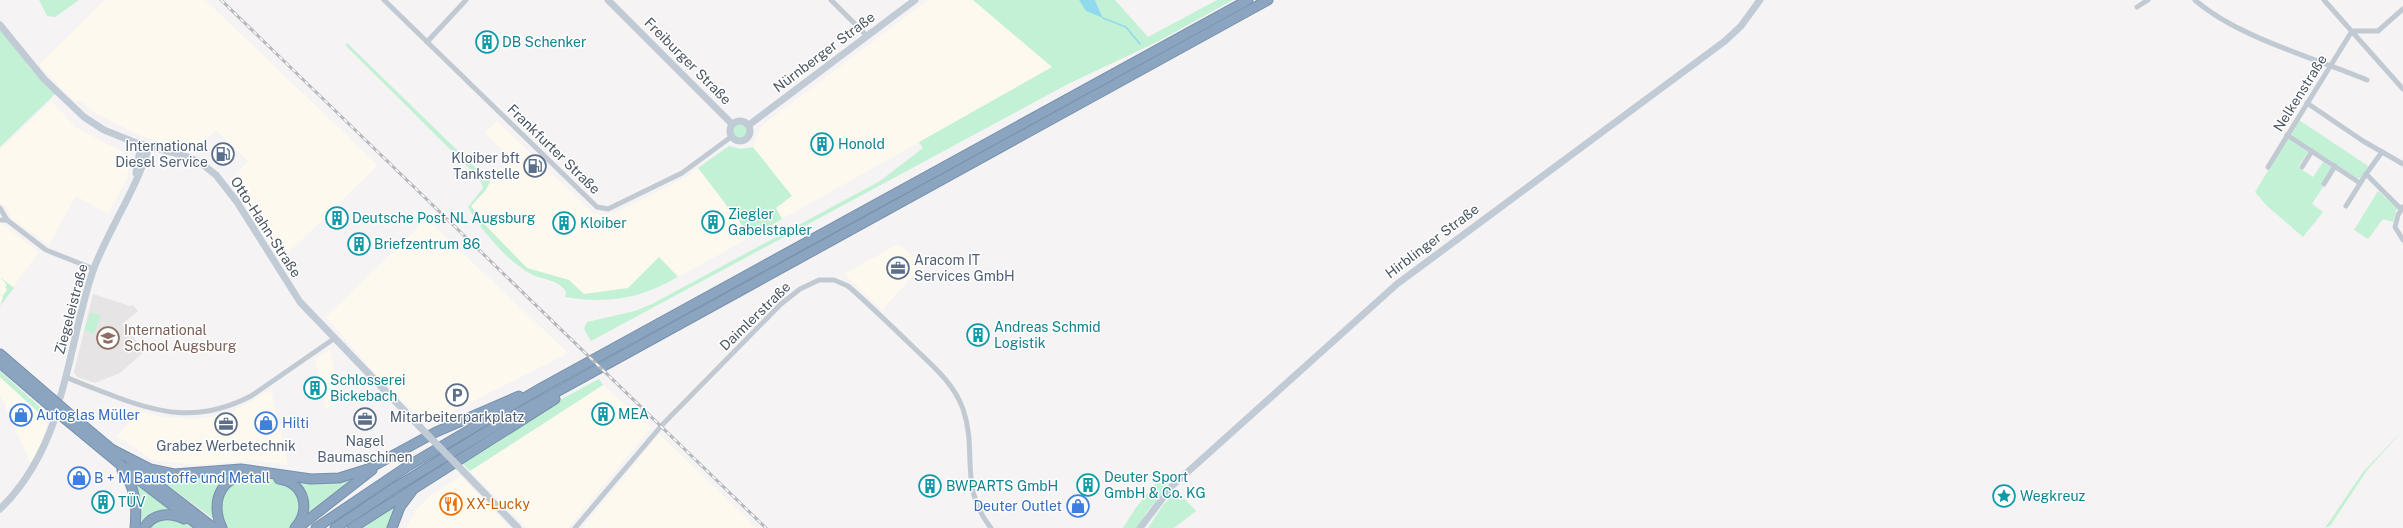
<svg xmlns="http://www.w3.org/2000/svg" width="2403" height="528" font-family="'Public Sans',sans-serif">
<rect width="100%" height="100%" fill="#f5f3f3"/>
<g fill="#fdf9ef">
<path d="M 105,0 L 205,0 L 378,165 L 280,261 L 231,180 L 248,161 L 216,130 L 195,152 L 138,135 L 92,111 L 82,101 L 74,101 L 39,65 Z"/>
<path d="M 928,0 L 973,0 L 1053,67 L 782,219 L 776,208 L 791,196 L 753,147 L 761,126 Z"/>
<path d="M 51,101 L 77,128 L 130,156 L 127,179 L 108,214 L 76,196 L 49,245 L 12,219 L 7,207 L 0,203 L 0,149 Z"/>
<path d="M 497,121 L 593,213 L 600,215 L 615,213 L 686,177 L 698,168 L 751,237 L 678,277 L 659,257 L 628,288 L 584,294 L 569,280 L 527,268 L 488,228 L 471,206 L 485,191 L 490,182 L 512,160 L 485,133 Z"/>
<path d="M 427,219 L 568,353 L 427,425 L 371,369 L 326,317 Z"/>
<path d="M 0,222 L 39,252 L 0,305 Z"/>
<path d="M 898,244 L 923,265 L 882,310 L 844,274 Z"/>
<path d="M 330,349 L 341,398 L 326,409 L 315,359 Z"/>
<path d="M 0,377 L 48,421 L 44,437 L 31,465 L 0,394 Z"/>
<path d="M 603,385 L 651,428 L 568,528 L 527,528 L 470,471 Z"/>
<path d="M 271,390 L 288,465 L 254,460 L 201,465 L 153,460 L 117,436 L 131,420 L 134,410 L 163,417 L 197,419 L 229,413 Z"/>
<path d="M 659,434 L 743,514 L 756,528 L 582,528 Z"/>
<path d="M 461,476 L 510,528 L 406,528 L 417,509 L 431,495 Z"/>
</g>
<path fill="#e6e4e5" d="M 93,294 L 130,306 L 133,305 L 138,311 L 122,324 L 145,351 L 120,373 L 95,383 L 77,377 L 74,372 Z"/>
<g fill="#c3f1d5">
<path d="M 39,0 L 79,0 L 55,17 L 47,16 Z"/>
<path d="M 973,0 L 1079,0 L 1103,17 L 1095,0 L 1115,0 L 1148,37 L 1217,0 L 1233,0 L 1155,43 L 1070,83 L 591,341 L 584,329 L 587,322 L 635,311 L 652,304 L 880,181 L 923,148 L 919,142 L 1052,67 Z"/>
<path d="M 0,29 L 15,45 L 29,67 L 55,94 L 0,147 Z"/>
<path d="M 347,43 L 490,182 L 485,191 L 471,206 L 488,228 L 527,268 L 569,280 L 584,294 L 628,288 L 659,257 L 678,277 C 639,299 609,304 565,297 L 566,292 C 559,279 542,280 531,274 C 509,263 480,229 468,207 L 483,188 L 480,179 L 345,45 Z"/>
<path d="M 2299,120 L 2368,166 L 2361,178 L 2357,178 L 2292,136 L 2291,134 Z"/>
<circle cx="740" cy="131" r="7"/>
<path d="M 2288,138 L 2308,152 L 2298,167 L 2313,177 L 2323,162 L 2332,168 L 2321,185 L 2323,187 L 2312,204 L 2323,212 L 2303,237 L 2267,206 L 2255,192 Z"/>
<path d="M 729,146 L 741,149 L 753,147 L 792,196 L 776,208 L 782,219 L 751,237 L 698,168 Z"/>
<path d="M 2378,191 L 2397,208 L 2393,222 L 2383,219 L 2368,239 L 2354,230 Z"/>
<path d="M 0,277 L 14,288 L 0,306 L 3,297 L 0,294 L 3,296 L 7,289 L 5,287 L 7,285 Z"/>
<path d="M 91,312 L 101,315 L 94,334 L 84,330 Z"/>
<path d="M 0,371 L 50,416 L 48,421 L 0,377 Z"/>
<path d="M 599,379 L 603,385 L 470,471 L 461,462 L 554,403 Z"/>
<path d="M 2403,430 L 2368,469 L 2330,526 L 2325,528 L 2363,472 Z"/>
<path d="M 240,471 L 290,477 L 359,474 L 290,528 L 226,528 L 150,472 C 181,481 209,475 240,471 Z"/>
<path d="M 129,477 L 195,528 L 138,528 Z"/>
<path d="M 1162,482 L 1166,484 L 1166,488 L 1146,513 L 1137,528 L 1123,528 L 1135,509 L 1156,483 Z"/>
<path d="M 1177,491 L 1196,511 L 1174,528 L 1148,528 L 1163,505 Z"/>
<path d="M 403,498 L 390,528 L 359,528 Z"/>
</g>
<path fill="#90daee" d="M 1079,0 L 1095,0 L 1103,18 L 1086,11 Z"/>
<g fill="none" stroke-linecap="round" stroke-linejoin="round">
<path stroke="#90daee" stroke-width="1.5" d="M 1103,18 L 1126,27 L 1140,44"/>
<g stroke="#7690ad" stroke-width="11">
<g id="highway">
<path d="M 0,354 L 51,398"/>
<path d="M 0,363 L 49,405"/>
<path d="M 66,411 L 116,453"/>
<path d="M 64,418 L 139,480 L 202,528"/>
<path d="M 111,449 L 150,469 L 174,474 L 241,469 L 311,479 L 339,478 L 368,469 L 436,432 L 519,396"/>
<path d="M 131,464 L 214,528"/>
<path d="M 122,470 C 136,488 137,506 135,528"/>
<path d="M 279,479 C 305,483 311,510 295,528"/>
<path d="M 299,527 L 372,470"/>
<path d="M 144,528 C 153,513 169,512 184,519"/>
<path d="M 222,528 C 209,501 222,472 255,476"/>
<path d="M 316,528 L 408,466 L 543,387 L 1248,0"/>
<path d="M 335,528 L 396,487 L 502,422 L 1268,0"/>
<path d="M 352,528 L 555,399"/>
<path d="M 392,528 L 400,507 L 412,491"/>
</g>
</g>
<g stroke="#c1cad2" stroke-width="5">
<path d="M 384,0 L 597,207 L 608,209 L 682,173 L 731,137"/>
<path d="M 831,0 L 867,36"/>
<path d="M 2195,0 C 2237,37 2315,58 2367,80"/>
<path d="M 2324,0 L 2403,89"/>
<path d="M 2137,7 L 2148,0"/>
<path d="M 427,42 L 466,0"/>
<path d="M 2307,103 L 2363,141 L 2403,164"/>
<path d="M 2287,135 L 2360,183"/>
<path d="M 2382,152 L 2366,174 L 2401,209"/>
<path d="M 2268,167 L 2352,31 L 2378,31 L 2403,9"/>
<path d="M 2302,167 L 2312,151"/>
<path d="M 2324,184 L 2335,166"/>
<path d="M 2346,206 L 2366,174"/>
<path d="M 2403,207 L 2398,215 L 2395,227 L 2403,240"/>
<path d="M 0,208 L 7,220"/>
<path d="M 0,220 L 7,220 L 46,250 L 94,269"/>
<path d="M 66,377 C 79,383 93,388 106,393 C 158,414 199,423 251,396 L 335,338"/>
<path d="M 575,528 L 662,425 L 781,304 L 800,289 L 819,280 L 834,280 L 848,286 C 869,304 888,323 908,342 C 929,363 953,381 963,409 C 978,452 958,487 991,528"/>
</g>
<g stroke="#c1cbd6" stroke-width="7">
<path d="M 608,0 L 732,124"/>
<path d="M 0,25 L 44,79 L 84,117 L 104,130 L 134,142 L 188,157 L 201,163 L 216,175 L 237,202 L 300,302 L 420,427"/>
<circle cx="740" cy="131" r="10"/>
<path d="M 749,125 L 915,0"/>
<path d="M 136,173 L 141,144"/>
<path d="M 60,398 C 73,355 79,310 94,268 C 110,227 136,190 149,147"/>
<path d="M 464,472 L 518,528"/>
<path d="M 0,509 C 27,483 43,453 55,418"/>
<path d="M 1140,528 L 1172,486 L 1397,284 L 1725,41 L 1741,26 L 1760,0"/>
</g>
<use href="#highway" stroke="#8ba5c1" stroke-width="9"/>
<g stroke="#b5b8bd" stroke-width="3">
<path id="rail" d="M 221,0 L 766,528"/>
</g>
<use href="#rail" stroke="#fff" stroke-width="1.5" stroke-dasharray="4.5" stroke-linecap="butt"/>
<g stroke="#7690ad" stroke-width="11" stroke-linecap="butt">
<g id="highway-bridge">
<path d="M 51,398 L 66,411"/>
<path d="M 49,405 L 64,418"/>
</g>
</g>
<path stroke="#c1cbd6" stroke-width="7" d="M 420,427 L 464,472"/>
<use href="#highway-bridge" stroke="#8ba5c1" stroke-width="9"/>
</g>
<defs>
<g id="building-ring" transform="scale(1.15)"><circle r="9.5" fill="#fff" stroke="#0f9aa8" stroke-width="1.5"/><path d="M-4-6H4V6H1V3H-1V6H-4ZM-2.5-4.3h1.7v1.8h-1.7ZM.8-4.3h1.7v1.8H.8ZM-2.5-1h1.7V.8h-1.7ZM.8-1h1.7V.8H.8Z" fill="#0f9aa8"/></g>
<g id="fuel-ring" transform="scale(1.15)"><circle r="9.5" fill="#fff" stroke="#5c6f8a" stroke-width="1.5"/><path d="M-5.5-6h7V0h2V4h1.3V-2.5L3-4.5l.8-.8L6-3V5H2.5V1h-1V6h-7ZM-4.2-4.7v3.2H.2V-4.7Z" fill="#5c6f8a"/></g>
<g id="office-ring" transform="scale(1.15)"><circle r="9.5" fill="#fff" stroke="#5c6f8a" stroke-width="1.5"/><path d="M-6-3h4V-5.5h4V-3h4V5H-6ZM-1-4.5V-3h2v-1.5ZM-6 0V1H6V0Z" fill="#5c6f8a"/></g>
<g id="school-ring" transform="scale(1.15)"><circle r="9.5" fill="#fff" stroke="#8d6e63" stroke-width="1.5"/><path d="M0-5L7-2L0 1L-7-2ZM-4 1L0 2.5L4 1V4Q0 6-4 4Z" fill="#8d6e63"/></g>
<g id="parking-ring" transform="scale(1.15)"><circle r="9.5" fill="#fff" stroke="#5c6f8a" stroke-width="1.5"/><path d="M-3.5-5.5H1a3.5 3.5 0 0 1 0 7H-1V5.5H-3.5ZM-1-3.4V-.6H.8a1.4 1.4 0 0 0 0-2.8Z" fill="#5c6f8a"/></g>
<g id="shop-ring" transform="scale(1.15)"><circle r="9.5" fill="#fff" stroke="#3f7fe0" stroke-width="1.5"/><path d="M-5-2.5h2.3a2.7 3.5 0 0 1 5.4 0H5L5.5 6h-11ZM-1.5-2.5h3a1.5 2.3 0 0 0-3 0Z" fill="#3f7fe0"/></g>
<g id="sight-ring" transform="scale(1.15)"><circle r="9.5" fill="#fff" stroke="#0f9aa8" stroke-width="1.5"/><path d="M0-6L1.8-2.2L6-1.7L2.9 1.2L3.7 5.4L0 3.3L-3.7 5.4L-2.9 1.2L-6-1.7L-1.8-2.2Z" fill="#0f9aa8"/></g>
<g id="restaurant-ring" transform="scale(1.15)"><circle r="9.5" fill="#fff" stroke="#e8710a" stroke-width="1.5"/><path d="M-5-6h1v4h1v-4h1v4h1v-4h1v5L-1.5 .5V6h-2V.5L-5-1ZM5-6V6H3V1.5H1.5Q1.5-4 5-6Z" fill="#e8710a"/></g>
</defs>
<g fill-rule="evenodd">
<use href="#building-ring" x="487" y="42"/>
<use href="#building-ring" x="822" y="144"/>
<use href="#fuel-ring" x="223" y="154"/>
<use href="#fuel-ring" x="535" y="166"/>
<use href="#building-ring" x="337" y="218"/>
<use href="#building-ring" x="713" y="222"/>
<use href="#building-ring" x="564" y="223"/>
<use href="#building-ring" x="359" y="244"/>
<use href="#office-ring" x="898" y="268"/>
<use href="#building-ring" x="978" y="335"/>
<use href="#school-ring" x="108" y="338"/>
<use href="#building-ring" x="315" y="388"/>
<use href="#parking-ring" x="457" y="395"/>
<use href="#building-ring" x="603" y="414"/>
<use href="#shop-ring" x="21" y="415"/>
<use href="#office-ring" x="365" y="419"/>
<use href="#shop-ring" x="266" y="423"/>
<use href="#office-ring" x="226" y="424"/>
<use href="#shop-ring" x="79" y="478"/>
<use href="#building-ring" x="1088" y="485"/>
<use href="#building-ring" x="930" y="486"/>
<use href="#sight-ring" x="2004" y="496"/>
<use href="#building-ring" x="103" y="502"/>
<use href="#restaurant-ring" x="451" y="504"/>
<use href="#shop-ring" x="1078" y="506"/>
</g>
<g text-anchor="middle" stroke-width="3" stroke-linejoin="round" paint-order="stroke">
<g font-size="14" fill="#0d838f" stroke="#fff" text-anchor="start">
<text x="502" y="47">DB Schenker</text>
<text x="838" y="149">Honold</text>
<text x="728" y="219">Ziegler<tspan x="728" dy="16">Gabelstapler</tspan></text>
<text x="352" y="223">Deutsche Post NL Augsburg</text>
<text x="580" y="228">Kloiber</text>
<text x="374" y="249">Briefzentrum 86</text>
<text x="994" y="332">Andreas Schmid<tspan x="994" dy="16">Logistik</tspan></text>
<text x="330" y="385">Schlosserei<tspan x="330" dy="16">Bickebach</tspan></text>
<text x="618" y="419">MEA</text>
<text x="1104" y="482">Deuter Sport<tspan x="1104" dy="16">GmbH &amp; Co. KG</tspan></text>
<text x="946" y="491">BWPARTS GmbH</text>
<text x="2020" y="501">Wegkreuz</text>
<text x="118" y="507">TÜV</text>
</g>
<g font-size="14" fill="#4a5661" stroke="#fff">
<text transform="translate(824 52) rotate(-37)" y="5">Nürnberger Straße</text>
<text transform="translate(688 61) rotate(45)" y="5">Freiburger Straße</text>
<text transform="translate(2300 93) rotate(-58)" y="5">Nelkenstraße</text>
<text transform="translate(554 149) rotate(44)" y="5">Frankfurter Straße</text>
<text transform="translate(266 227) rotate(57)" y="5">Otto-Hahn-Straße</text>
<text transform="translate(1432 241) rotate(-37)" y="5">Hirblinger Straße</text>
<text transform="translate(71 309) rotate(-75)" y="5">Ziegeleistraße</text>
<text transform="translate(755 316) rotate(-44)" y="5">Daimlerstraße</text>
</g>
<g font-size="14" fill="#4e5e75" stroke="#fff">
<text x="208" y="151" text-anchor="end">International<tspan x="208" dy="16">Diesel Service</tspan></text>
<text x="520" y="163" text-anchor="end">Kloiber bft<tspan x="520" dy="16">Tankstelle</tspan></text>
<text x="914" y="265" text-anchor="start">Aracom IT<tspan x="914" dy="16">Services GmbH</tspan></text>
<text x="457" y="422">Mitarbeiterparkplatz</text>
<text x="365" y="446">Nagel<tspan x="365" dy="16">Baumaschinen</tspan></text>
<text x="226" y="451">Grabez Werbetechnik</text>
</g>
<g font-size="14" fill="#785e54" stroke="#fff" text-anchor="start">
<text x="124" y="335">International<tspan x="124" dy="16">School Augsburg</tspan></text>
</g>
<g font-size="14" fill="#366cbe" stroke="#fff" text-anchor="start">
<text x="36" y="420">Autoglas Müller</text>
<text x="282" y="428">Hilti</text>
<text x="94" y="483">B + M Baustoffe und Metall</text>
<text x="1062" y="511" text-anchor="end">Deuter Outlet</text>
</g>
<g font-size="14" fill="#c56008" stroke="#fff" text-anchor="start">
<text x="466" y="509">XX-Lucky</text>
</g>
</g>
</svg>
